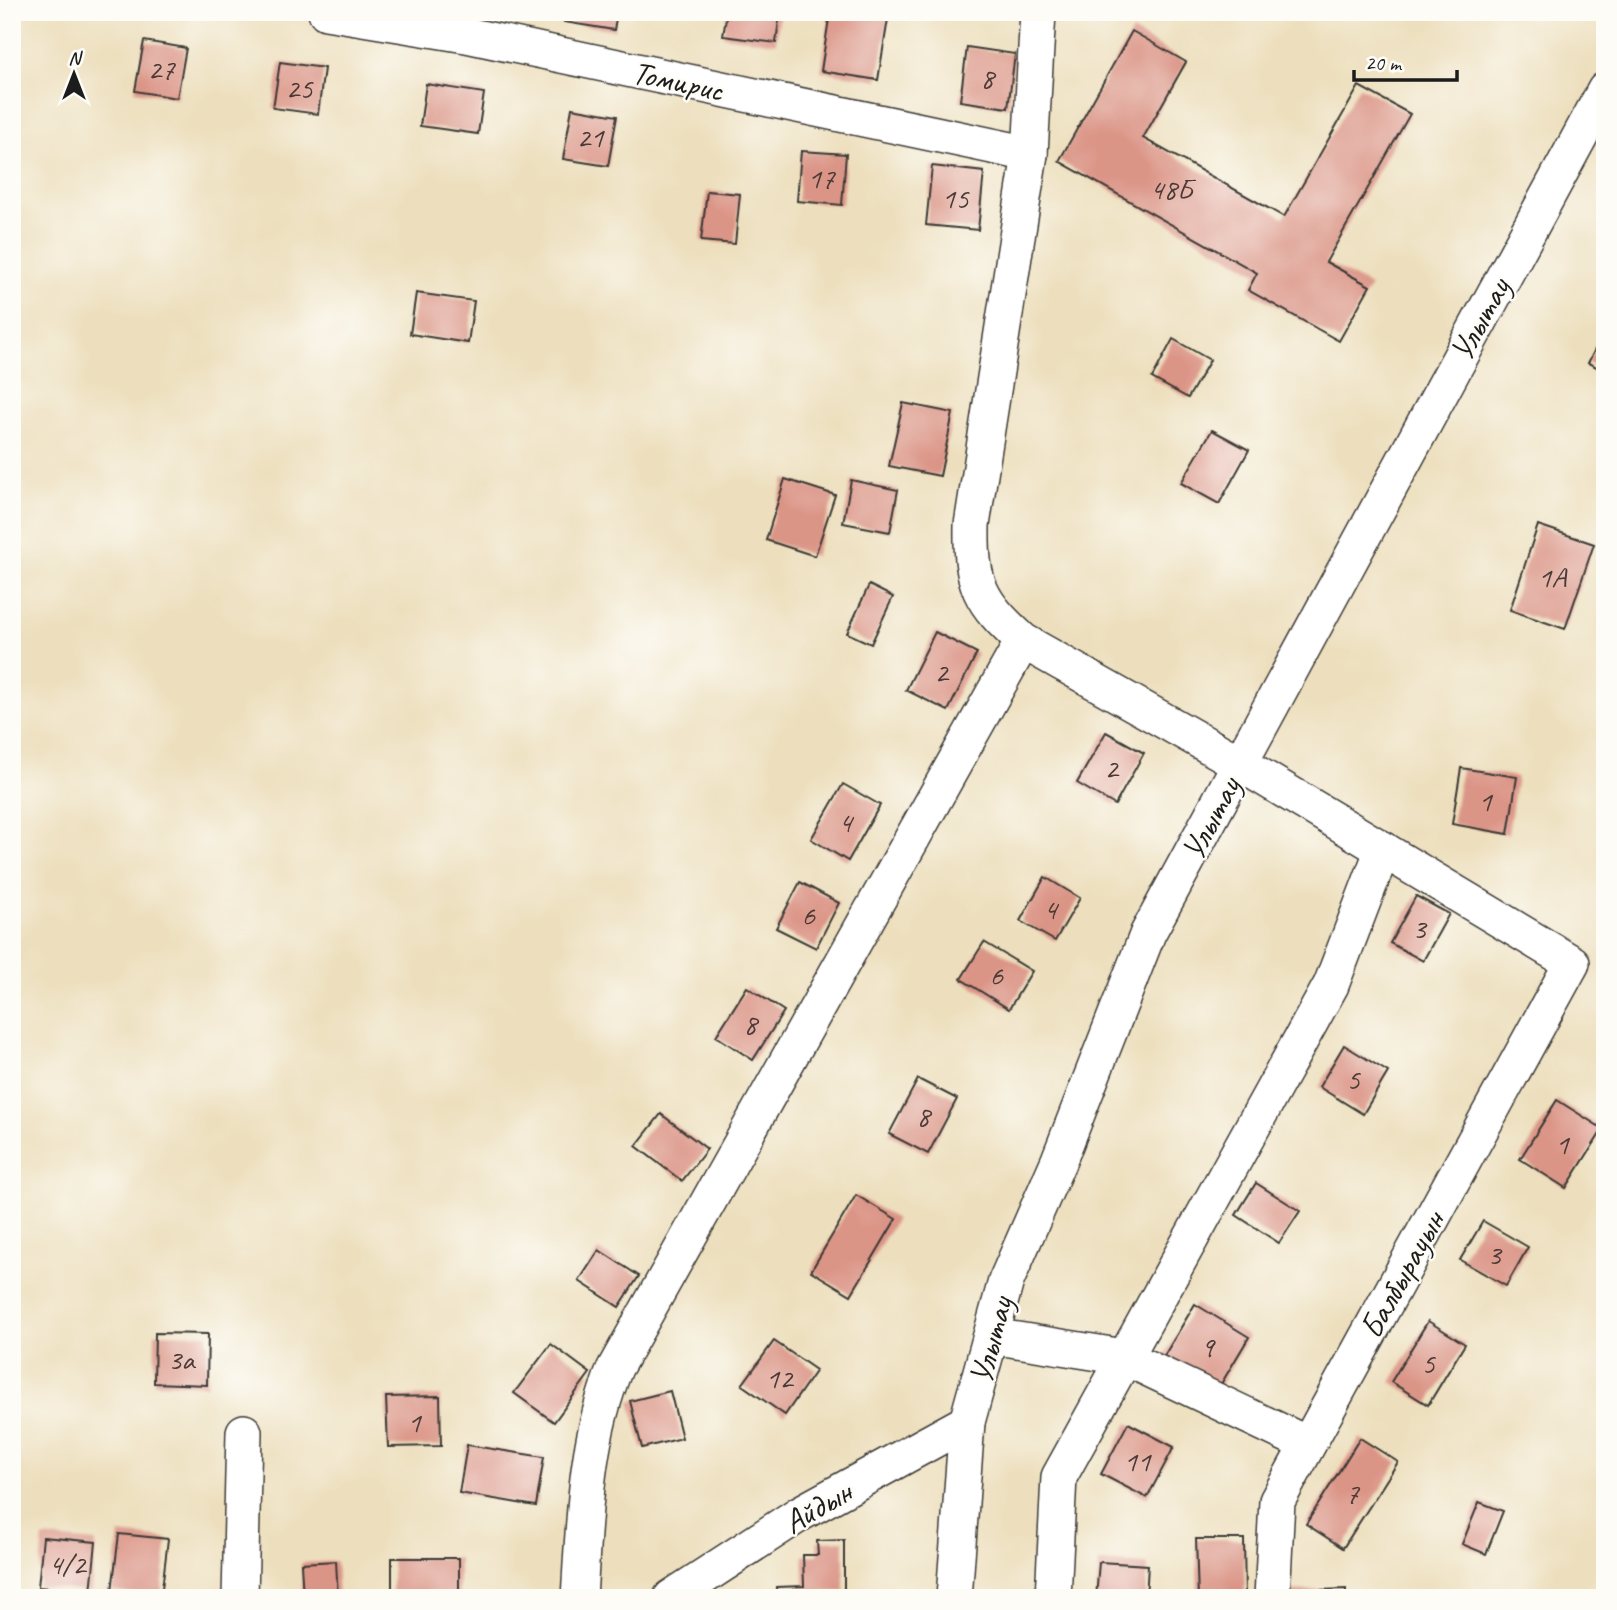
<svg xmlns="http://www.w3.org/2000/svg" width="1617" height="1610" font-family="Caveat,sans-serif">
<rect width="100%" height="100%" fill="#fdfcf7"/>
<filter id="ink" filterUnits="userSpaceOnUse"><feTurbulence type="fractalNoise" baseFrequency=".0143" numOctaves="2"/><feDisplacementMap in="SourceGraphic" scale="14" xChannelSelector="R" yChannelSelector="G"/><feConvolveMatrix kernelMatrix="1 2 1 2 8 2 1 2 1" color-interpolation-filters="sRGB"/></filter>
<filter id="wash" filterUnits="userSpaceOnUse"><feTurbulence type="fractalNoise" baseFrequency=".00686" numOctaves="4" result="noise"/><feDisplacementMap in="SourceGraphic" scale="28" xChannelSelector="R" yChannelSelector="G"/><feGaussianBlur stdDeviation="1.57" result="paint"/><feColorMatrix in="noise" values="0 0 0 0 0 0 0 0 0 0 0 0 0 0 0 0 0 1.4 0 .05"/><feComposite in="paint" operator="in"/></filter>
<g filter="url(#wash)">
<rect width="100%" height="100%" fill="#eddfbd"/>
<g id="blocks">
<g fill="#db9587">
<path d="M 566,12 L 617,12 L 614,30 L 564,22 Z"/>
<path d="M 727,12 L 780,12 L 776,43 L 723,36 Z"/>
<path d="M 830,12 L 888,19 L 878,80 L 821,71 Z"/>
<path d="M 1132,31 L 1186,62 L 1143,138 L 1284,217 L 1359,86 L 1410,114 L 1326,262 L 1370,286 L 1339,341 L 1248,290 L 1257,273 L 1059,161 Z"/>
<path d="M 144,41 L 186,48 L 177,98 L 135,91 Z"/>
<path d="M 967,47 L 1015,54 L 1008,108 L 960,101 Z"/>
<path d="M 280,62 L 324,68 L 318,114 L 273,108 Z"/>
<path d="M 426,84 L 484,93 L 478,134 L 420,126 Z"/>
<path d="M 572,108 L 617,116 L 608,166 L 563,159 Z"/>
<path d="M 801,151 L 846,154 L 842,205 L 797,201 Z"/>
<path d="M 932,166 L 984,172 L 978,230 L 926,225 Z"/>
<path d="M 707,191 L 740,194 L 735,244 L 701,241 Z"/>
<path d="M 416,293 L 474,301 L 468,343 L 410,334 Z"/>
<path d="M 1605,330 L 1605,371 L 1588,363 Z"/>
<path d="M 1173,339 L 1210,360 L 1188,398 L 1152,378 Z"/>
<path d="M 903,403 L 953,413 L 940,476 L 889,466 Z"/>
<path d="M 1212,430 L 1249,450 L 1219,504 L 1181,483 Z"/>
<path d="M 785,479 L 835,495 L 815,556 L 766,540 Z"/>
<path d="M 851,480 L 898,490 L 890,532 L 843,523 Z"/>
<path d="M 1538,525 L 1594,544 L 1565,629 L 1510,610 Z"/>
<path d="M 869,585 L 893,597 L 871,644 L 847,633 Z"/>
<path d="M 935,632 L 977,653 L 948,711 L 906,690 Z"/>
<path d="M 1106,732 L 1144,753 L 1115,805 L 1077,783 Z"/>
<path d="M 1461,768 L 1517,777 L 1508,834 L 1452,824 Z"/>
<path d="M 843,784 L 880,805 L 848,861 L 811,839 Z"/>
<path d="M 1045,877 L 1080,898 L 1055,941 L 1020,921 Z"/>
<path d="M 800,882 L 839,903 L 816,948 L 776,928 Z"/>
<path d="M 1416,896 L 1449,914 L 1423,961 L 1390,943 Z"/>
<path d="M 984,942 L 1032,971 L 1009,1009 L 961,979 Z"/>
<path d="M 747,987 L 784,1011 L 753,1060 L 716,1036 Z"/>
<path d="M 1344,1045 L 1388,1072 L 1363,1114 L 1319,1087 Z"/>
<path d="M 918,1079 L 957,1099 L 928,1154 L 889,1134 Z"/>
<path d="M 1557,1100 L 1603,1129 L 1566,1188 L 1520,1159 Z"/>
<path d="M 661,1114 L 707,1149 L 682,1181 L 636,1146 Z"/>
<path d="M 1256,1183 L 1300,1211 L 1279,1243 L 1236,1215 Z"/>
<path d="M 856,1195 L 896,1219 L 851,1295 L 811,1271 Z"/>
<path d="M 1483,1221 L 1528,1247 L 1506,1286 L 1460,1260 Z"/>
<path d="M 599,1250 L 639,1276 L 619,1307 L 579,1281 Z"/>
<path d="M 1195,1304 L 1249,1337 L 1218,1389 L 1164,1356 Z"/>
<path d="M 1428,1321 L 1465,1344 L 1428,1405 L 1391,1382 Z"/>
<path d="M 155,1333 L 208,1334 L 207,1385 L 154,1383 Z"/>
<path d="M 774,1341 L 816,1370 L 785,1415 L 742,1385 Z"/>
<path d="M 551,1344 L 590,1373 L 554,1422 L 514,1393 Z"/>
<path d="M 670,1391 L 682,1438 L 642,1448 L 630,1401 Z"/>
<path d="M 440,1396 L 441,1446 L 388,1447 L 386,1397 Z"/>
<path d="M 1128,1423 L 1174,1447 L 1147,1498 L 1101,1474 Z"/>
<path d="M 1360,1438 L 1398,1462 L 1343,1548 L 1306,1524 Z"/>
<path d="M 467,1445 L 544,1457 L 536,1506 L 459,1493 Z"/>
<path d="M 1479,1502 L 1503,1511 L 1486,1554 L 1462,1544 Z"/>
<path d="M 119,1534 L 168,1539 L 161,1597 L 112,1591 Z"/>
<path d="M 43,1537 L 96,1542 L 91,1592 L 38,1587 Z"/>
<path d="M 1196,1539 L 1244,1539 L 1245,1598 L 1198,1598 Z"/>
<path d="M 844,1540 L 844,1592 L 819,1592 L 819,1598 L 777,1598 L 776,1587 L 804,1586 L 803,1555 L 818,1555 L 817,1541 Z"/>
<rect x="392" y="1558" width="67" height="40"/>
<path d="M 336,1561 L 338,1598 L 303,1598 L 301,1563 Z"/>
<path d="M 1099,1562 L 1148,1565 L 1146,1598 L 1096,1598 Z"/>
<path d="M 1346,1589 L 1346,1598 L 1290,1598 L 1290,1591 Z"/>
</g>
</g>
</g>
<g filter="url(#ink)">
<use href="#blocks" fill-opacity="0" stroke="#3b3934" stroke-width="2"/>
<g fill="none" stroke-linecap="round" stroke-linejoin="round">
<g stroke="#3b3934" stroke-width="38">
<g id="minor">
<path d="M 326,12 L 466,35 L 1030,154"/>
<path d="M 1038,12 L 1030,154 L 972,525 C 971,585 979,601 1023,641 L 1239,763 L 1572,963 L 1277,1501 L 1272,1598"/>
<path d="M 992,1336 L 1124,1357 L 1307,1444"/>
<path d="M 240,1598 L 244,1432"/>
<path d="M 579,1598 C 584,1520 585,1441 615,1368 L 1023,641"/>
<path d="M 671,1598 L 801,1513 L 967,1422"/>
<path d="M 954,1598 L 967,1422 L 1006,1281 L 1059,1160 L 1148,933 L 1605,90"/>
<path d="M 1053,1598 L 1059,1477 L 1331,985 L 1383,849"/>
</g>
</g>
<use href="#minor" stroke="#fff" stroke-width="35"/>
</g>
</g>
<g text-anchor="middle" stroke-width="5" stroke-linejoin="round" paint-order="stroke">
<g font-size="30" fill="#4c3a37">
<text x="161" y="79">27</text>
<text x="987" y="88">8</text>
<text x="299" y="98">25</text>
<text x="590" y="147">21</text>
<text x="821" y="188">17</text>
<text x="1171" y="199">48Б</text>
<text x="955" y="208">15</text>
<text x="1552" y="587">1А</text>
<text x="941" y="682">2</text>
<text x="1111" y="778">2</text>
<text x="1485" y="811">1</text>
<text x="845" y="832">4</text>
<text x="1050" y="919">4</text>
<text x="808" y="925">6</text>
<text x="1419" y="938">3</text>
<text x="996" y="985">6</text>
<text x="750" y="1034">8</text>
<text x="1353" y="1089">5</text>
<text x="923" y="1126">8</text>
<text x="1562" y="1154">1</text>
<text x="1494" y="1264">3</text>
<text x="1207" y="1357">9</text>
<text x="181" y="1369">3а</text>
<text x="1428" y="1373">5</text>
<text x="779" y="1388">12</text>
<text x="414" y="1432">1</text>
<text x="1137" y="1471">11</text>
<text x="1352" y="1503">7</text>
<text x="67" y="1574">4/2</text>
</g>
<g font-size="33" fill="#1c1c1c" stroke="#fdfcf7">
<text transform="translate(678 80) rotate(12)" y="12">Томирис</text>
<text transform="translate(1479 319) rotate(-61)" y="12">Улытау</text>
<text transform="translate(1210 818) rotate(-62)" y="12">Улытау</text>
<text transform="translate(1401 1274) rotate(-61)" y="12">Балбырауын</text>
<text transform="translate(990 1340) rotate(-75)" y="12">Улытау</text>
<text transform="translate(817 1506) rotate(-30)" y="12">Айдын</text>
</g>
</g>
<rect width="1617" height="1610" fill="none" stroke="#fdfcf7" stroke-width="42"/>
<g transform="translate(74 74)" stroke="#fdfcf7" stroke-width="5" paint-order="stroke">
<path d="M0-5L12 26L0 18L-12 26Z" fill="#1c1c1c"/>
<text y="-10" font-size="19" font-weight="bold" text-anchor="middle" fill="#1c1c1c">N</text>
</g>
<path d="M1354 70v10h103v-10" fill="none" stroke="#1c1c1c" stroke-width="3.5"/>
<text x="1365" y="70" font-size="21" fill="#1c1c1c" stroke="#fdfcf7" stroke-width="5" paint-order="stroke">20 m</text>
</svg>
